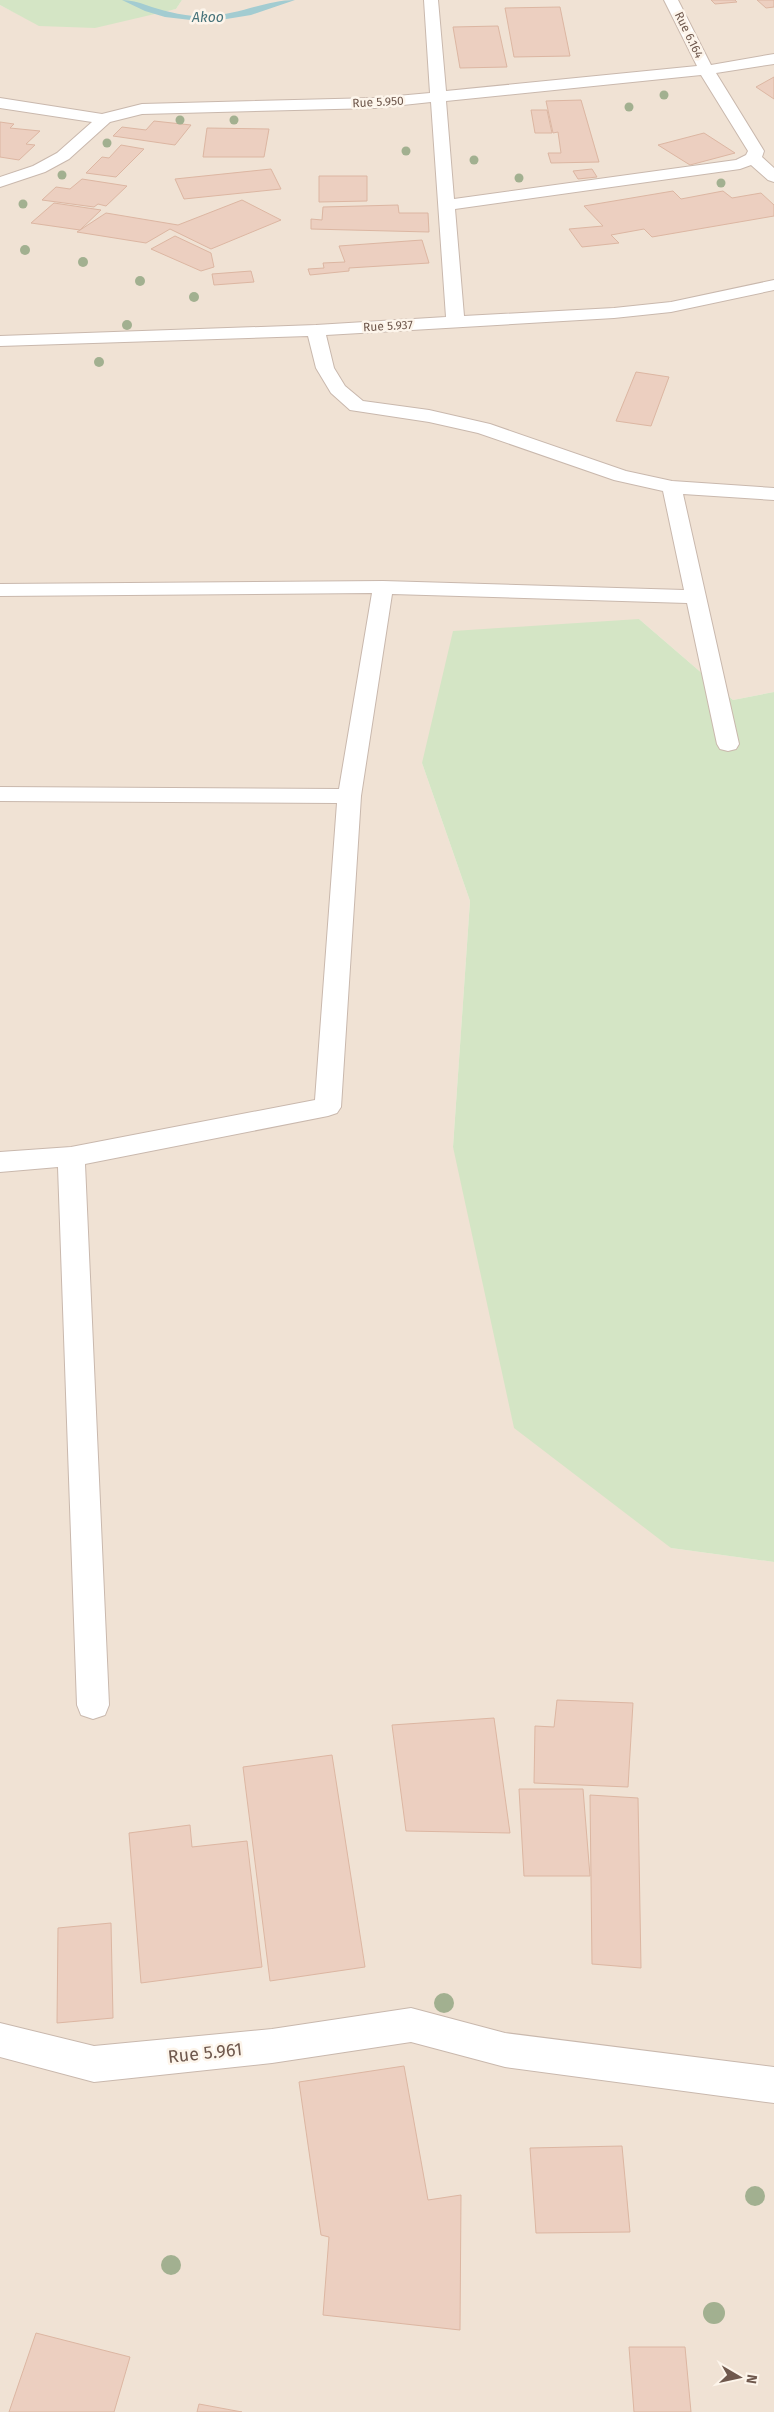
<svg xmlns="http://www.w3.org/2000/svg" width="774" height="2412" font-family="'Fira Sans',sans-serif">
<rect width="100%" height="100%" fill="#f9f1e5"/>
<path fill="#f0e2d4" d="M 182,0 L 774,0 L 774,692 L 733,700 L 639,619 L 422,763 L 470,901 L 453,1147 L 671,1548 L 774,1562 L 774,2412 L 0,2412 L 0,5 L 39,25 L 176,9 Z"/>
<g fill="#d4e5c5">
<path d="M 0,0 L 182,0 L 176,9 L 95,28 L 39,26 L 0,5 Z"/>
<path d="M 639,619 L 733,700 L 774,692 L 774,1562 L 671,1548 L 514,1428 L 453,1147 L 470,901 L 422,763 L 453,631 Z"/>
</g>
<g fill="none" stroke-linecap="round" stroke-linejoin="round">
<path fill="#a3ccd1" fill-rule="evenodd" d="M 122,0 C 139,0 153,9 170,12 C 182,15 196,17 208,16 C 238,15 266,0 295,0 L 251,15 L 208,22 L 165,17 L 145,11 Z"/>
</g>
<g fill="#eccfc0" stroke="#dcb6a2">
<path d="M 711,0 L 735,0 L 737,2 L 715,4 Z"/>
<path d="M 757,0 L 774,0 L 774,7 L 766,8 Z"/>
<path d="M 560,7 L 570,56 L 514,57 L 505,8 Z"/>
<path d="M 498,26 L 507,67 L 460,68 L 453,27 Z"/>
<path d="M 774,77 L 774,99 L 756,87 Z"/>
<path d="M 581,100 L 599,162 L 551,163 L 548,153 L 561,153 L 558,132 L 553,133 L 546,101 Z"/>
<path d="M 531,110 L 547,110 L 552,133 L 535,133 Z"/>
<path d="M 154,121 L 191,125 L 175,145 L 113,136 L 122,127 L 146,130 Z"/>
<path d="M 0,122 L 14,124 L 10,128 L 40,131 L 26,144 L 35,145 L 19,160 L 0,157 Z"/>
<path d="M 207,128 L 269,129 L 264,157 L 203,157 Z"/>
<path d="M 704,133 L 735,153 L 690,165 L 658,145 Z"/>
<path d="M 121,145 L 144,149 L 116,177 L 86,173 L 102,157 L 109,158 Z"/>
<path d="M 271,169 L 281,189 L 184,199 L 175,179 Z"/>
<path d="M 592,169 L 597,177 L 578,179 L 573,171 Z"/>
<path d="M 319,176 L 367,176 L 367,201 L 319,202 Z"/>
<path d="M 82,179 L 127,186 L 106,206 L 98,204 L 94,207 L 42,200 L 56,187 L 70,189 Z"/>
<path d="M 673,191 L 681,199 L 723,191 L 732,198 L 761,193 L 774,205 L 774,216 L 652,237 L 644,229 L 611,235 L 619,243 L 582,247 L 569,229 L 603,226 L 584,206 Z"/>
<path d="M 242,200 L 281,220 L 211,249 L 170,229 L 146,243 L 77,232 L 106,213 L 178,225 Z"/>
<path d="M 54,203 L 101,210 L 80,230 L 31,223 Z"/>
<path d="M 398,205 L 399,213 L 428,213 L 429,232 L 311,229 L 311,219 L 322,220 L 323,207 Z"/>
<path d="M 175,236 L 211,253 L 214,267 L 201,271 L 151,249 Z"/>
<path d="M 422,240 L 429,263 L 349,268 L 349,271 L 310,275 L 308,269 L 324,268 L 323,263 L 345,262 L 339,246 Z"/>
<path d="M 251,271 L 254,282 L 214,285 L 212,274 Z"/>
<path d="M 636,372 L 669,377 L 651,426 L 616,421 Z"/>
<path d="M 557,1700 L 633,1703 L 628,1787 L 534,1783 L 535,1726 L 554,1727 Z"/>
<path d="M 494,1718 L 510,1833 L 406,1831 L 392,1725 Z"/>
<path d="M 332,1755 L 365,1967 L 270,1981 L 243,1767 Z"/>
<path d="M 519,1789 L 583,1789 L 590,1876 L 524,1876 Z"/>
<path d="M 590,1795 L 638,1798 L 641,1968 L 592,1964 Z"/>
<path d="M 190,1825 L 192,1847 L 247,1841 L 262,1967 L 141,1983 L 129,1833 Z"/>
<path d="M 111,1923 L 113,2018 L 57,2023 L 58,1928 Z"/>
<path d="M 404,2066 L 428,2200 L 461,2195 L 460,2330 L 323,2315 L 329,2237 L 321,2235 L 299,2082 Z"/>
<path d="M 622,2146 L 630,2232 L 536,2233 L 530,2148 Z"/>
<path d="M 36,2333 L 130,2357 L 114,2412 L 9,2412 Z"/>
<path d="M 629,2347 L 685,2347 L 691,2412 L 634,2412 Z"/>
<path d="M 199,2404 L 242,2412 L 197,2412 Z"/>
</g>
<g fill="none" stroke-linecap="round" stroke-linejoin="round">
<g stroke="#c9b8ad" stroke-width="2">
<g id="street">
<path d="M 424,0 L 438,0 L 446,91 L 697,66 L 664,0 L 678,0 L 711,65 L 774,54 L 774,64 L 716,73 L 764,151 L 762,157 L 774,168 L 774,182 L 768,180 L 751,165 L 740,169 L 455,209 L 464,316 L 614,308 L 671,302 L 774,280 L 774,290 L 671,312 L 614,318 L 326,335 L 334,368 L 345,386 L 363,401 L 429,410 L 490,424 L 626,471 L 672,481 L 774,488 L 774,500 L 683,494 L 739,744 L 736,749 L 728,751 L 720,749 L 717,744 L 687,603 L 392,594 L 361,796 L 341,1107 L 337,1113 L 328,1116 L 85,1164 L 109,1705 L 105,1715 L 93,1719 L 81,1715 L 77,1705 L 58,1167 L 0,1172 L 0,1152 L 71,1147 L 315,1100 L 337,803 L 0,801 L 0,787 L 339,789 L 372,593 L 0,596 L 0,584 L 383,581 L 684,590 L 663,491 L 614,480 L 478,433 L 429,422 L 350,410 L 331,393 L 316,368 L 308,336 L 0,346 L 0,336 L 316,325 L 446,317 L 431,102 L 375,108 L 142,114 L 110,122 L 69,159 L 45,172 L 0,187 L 0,177 L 33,166 L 57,153 L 92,122 L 0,108 L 0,98 L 102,114 L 142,104 L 375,98 L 430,93 ZM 701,75 L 748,151 L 746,155 L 736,160 L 454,199 L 446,101 Z"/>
<path d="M 411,2008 L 505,2033 L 774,2067 L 774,2103 L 505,2067 L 411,2042 L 272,2063 L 94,2082 L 0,2057 L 0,2023 L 94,2046 L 272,2029 Z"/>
</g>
</g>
<use href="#street" fill="#fff" fill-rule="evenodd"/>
</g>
<g fill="#a2b090">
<circle cx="664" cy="95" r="4.5"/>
<circle cx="629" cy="107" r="4.5"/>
<circle cx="180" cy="120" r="4.5"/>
<circle cx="234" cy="120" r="4.5"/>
<circle cx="107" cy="143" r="4.5"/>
<circle cx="406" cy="151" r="4.5"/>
<circle cx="474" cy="160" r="4.5"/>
<circle cx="62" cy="175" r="4.5"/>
<circle cx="519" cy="178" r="4.5"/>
<circle cx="721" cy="183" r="4.5"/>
<circle cx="23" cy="204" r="4.5"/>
<circle cx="25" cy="250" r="5"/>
<circle cx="83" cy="262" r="5"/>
<circle cx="140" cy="281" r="5"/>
<circle cx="194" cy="297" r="5"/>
<circle cx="127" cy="325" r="5"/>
<circle cx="99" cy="362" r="5"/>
<circle cx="444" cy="2003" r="10"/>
<circle cx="755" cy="2196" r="10"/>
<circle cx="171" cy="2265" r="10"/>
<circle cx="714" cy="2313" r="11"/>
</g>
<g text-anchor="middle" stroke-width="5" stroke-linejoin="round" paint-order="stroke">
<g font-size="12" fill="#6f584d" stroke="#fdf5eb">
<text transform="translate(689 35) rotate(64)" y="4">Rue 6.164</text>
<text transform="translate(378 102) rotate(-3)" y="4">Rue 5.950</text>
<text transform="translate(388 326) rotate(-3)" y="4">Rue 5.937</text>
</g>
<g font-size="14" font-style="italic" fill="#47737a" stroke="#fdf5eb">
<text x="208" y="22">Akoo</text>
</g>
<g font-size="18" fill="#6f584d" stroke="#fdf5eb">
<text transform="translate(205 2053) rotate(-6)" y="6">Rue 5.961</text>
</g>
</g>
<g transform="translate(739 2377) rotate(99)" stroke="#fdf5eb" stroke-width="4" paint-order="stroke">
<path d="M0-4L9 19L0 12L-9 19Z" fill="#6f584d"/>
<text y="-8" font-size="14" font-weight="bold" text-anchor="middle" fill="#6f584d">N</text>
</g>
</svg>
